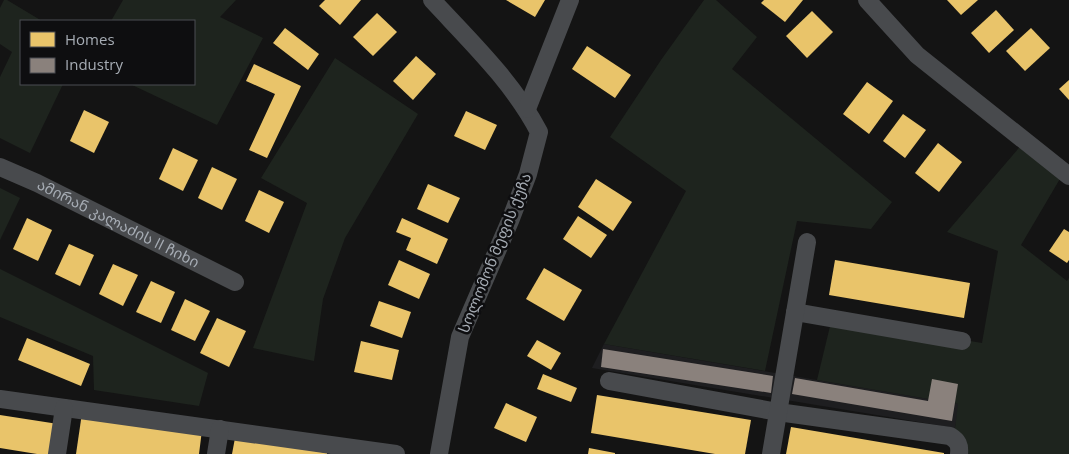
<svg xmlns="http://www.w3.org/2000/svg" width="1069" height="454" font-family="'Open Sans','Noto Sans Georgian',sans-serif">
<rect width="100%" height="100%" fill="#141414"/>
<path fill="#1e1e20" d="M 604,344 L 959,404 L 955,428 L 592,368 Z"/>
<g fill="#1e241e">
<path d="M 4,0 L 7,0 L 42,21 L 21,21 L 21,84 L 63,84 L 30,153 L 0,138 L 0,77 L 12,52 L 0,44 L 0,8 Z"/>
<path d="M 123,0 L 236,0 L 220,17 L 263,38 L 217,125 L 130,84 L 194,84 L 194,21 L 111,21 Z"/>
<path d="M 704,0 L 716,0 L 757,37 L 732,69 L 892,202 L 871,229 L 797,221 L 765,371 L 604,344 L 686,191 L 610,137 L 661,60 Z"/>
<path d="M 335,58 L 418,114 L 345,238 L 323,299 L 314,361 L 253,348 L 307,203 L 261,178 Z"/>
<path d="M 1024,142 L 1064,172 L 1021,245 L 1067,281 L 1069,278 L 1069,454 L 959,454 L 955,428 L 958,404 L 817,380 L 832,318 L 982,343 L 998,251 L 947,232 Z"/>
<path d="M 0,188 L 20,198 L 0,240 Z"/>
<path d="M 0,269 L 208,373 L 199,406 L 94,390 L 93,356 L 0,317 Z"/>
</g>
<g fill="#e9c46a">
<path d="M 325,0 L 361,0 L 340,25 L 319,6 Z"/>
<path d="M 506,0 L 545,0 L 535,17 Z"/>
<path d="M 764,0 L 803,0 L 785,22 L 761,3 Z"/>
<path d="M 947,0 L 978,0 L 961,15 Z"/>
<path d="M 996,10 L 1014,30 L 989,53 L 971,33 Z"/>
<path d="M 812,11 L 833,32 L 807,58 L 786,36 Z"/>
<path d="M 377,13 L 397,32 L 373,56 L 353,37 Z"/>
<path d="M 285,28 L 319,54 L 308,70 L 273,43 Z"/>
<path d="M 1031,28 L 1050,48 L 1025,71 L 1006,51 Z"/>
<path d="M 587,46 L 631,75 L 615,98 L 572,69 Z"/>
<path d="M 416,56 L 436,74 L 413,100 L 393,81 Z"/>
<path d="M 254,64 L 301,86 L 267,158 L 249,150 L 275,94 L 246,81 Z"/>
<path d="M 1069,80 L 1069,100 L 1059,89 Z"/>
<path d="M 867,82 L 893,101 L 869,134 L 843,114 Z"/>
<path d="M 84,110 L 109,122 L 94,153 L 70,141 Z"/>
<path d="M 466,111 L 497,125 L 485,150 L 454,136 Z"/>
<path d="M 903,114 L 926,130 L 905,158 L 883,141 Z"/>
<path d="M 938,143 L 962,162 L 939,192 L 915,173 Z"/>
<path d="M 173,148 L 198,160 L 183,191 L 159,179 Z"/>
<path d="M 212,167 L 237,179 L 222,210 L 198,198 Z"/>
<path d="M 596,179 L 632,202 L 613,231 L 578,207 Z"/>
<path d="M 428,184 L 460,198 L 448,223 L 417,209 Z"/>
<path d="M 259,190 L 284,202 L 269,233 L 245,221 Z"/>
<path d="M 578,216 L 607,235 L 591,258 L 563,239 Z"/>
<path d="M 27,218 L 52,230 L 38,261 L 13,249 Z"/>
<path d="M 402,218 L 448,239 L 437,264 L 406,250 L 411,238 L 396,232 Z"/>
<path d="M 1064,229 L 1069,232 L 1069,260 L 1067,263 L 1049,251 Z"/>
<path d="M 69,244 L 94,255 L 80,286 L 55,274 Z"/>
<path d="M 399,260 L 430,274 L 419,299 L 388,285 Z"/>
<path d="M 835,260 L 970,283 L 964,318 L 829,295 Z"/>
<path d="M 113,264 L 138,275 L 123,306 L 99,294 Z"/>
<path d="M 544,268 L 582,290 L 564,321 L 526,299 Z"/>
<path d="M 151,281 L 175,292 L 161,323 L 136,312 Z"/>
<path d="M 185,299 L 210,311 L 195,341 L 171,330 Z"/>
<path d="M 379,301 L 411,312 L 402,338 L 370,326 Z"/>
<path d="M 217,318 L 246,331 L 229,367 L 200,353 Z"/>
<path d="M 27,338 L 90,364 L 81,386 L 18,360 Z"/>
<path d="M 537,340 L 561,353 L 551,370 L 527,356 Z"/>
<path d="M 361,341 L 399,350 L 392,380 L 354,372 Z"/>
<path d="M 543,374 L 577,388 L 571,402 L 537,389 Z"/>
<path d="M 597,395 L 751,420 L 745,454 L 715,454 L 591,433 Z"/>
<path d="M 506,403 L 537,417 L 526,442 L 494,428 Z"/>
<path d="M 82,413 L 202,430 L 199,454 L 76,454 Z"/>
<path d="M 0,415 L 58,424 L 53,454 L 37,454 L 0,448 Z"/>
<path d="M 791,427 L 944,453 L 944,454 L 786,454 Z"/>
<path d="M 235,438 L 327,453 L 327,454 L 232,454 Z"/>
<path d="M 589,448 L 615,453 L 615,454 L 588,454 Z"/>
</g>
<g fill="#8a817c">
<path d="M 603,349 L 773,376 L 771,393 L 601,367 Z"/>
<path d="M 795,378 L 928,401 L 932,379 L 958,384 L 952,421 L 792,394 Z"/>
</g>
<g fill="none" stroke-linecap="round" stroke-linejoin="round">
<g stroke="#484a4d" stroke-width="18">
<path d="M 432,0 C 470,41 513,82 539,132 L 528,174 L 510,221 L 460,337 L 439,454"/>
<path d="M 867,0 L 917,55 L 1069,176"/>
<path d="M 527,109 L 570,0"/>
<path id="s1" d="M 0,167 L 37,183 L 235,282"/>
<path d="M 795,312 L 962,341"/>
<path d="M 609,381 L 778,412 L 950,436 C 958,441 960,445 959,454"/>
<path d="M 0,399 L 396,454"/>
<path d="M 57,454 L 64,408"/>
<path d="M 216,454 L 220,429"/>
<path d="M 771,454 L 807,242"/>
</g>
</g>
<g text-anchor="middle" stroke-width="5" stroke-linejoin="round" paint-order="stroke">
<g font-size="15" fill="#a6acb4" stroke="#0e0e10">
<text dy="5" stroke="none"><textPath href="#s1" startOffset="131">ამირან კალაძის II ჩიხი</textPath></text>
<text transform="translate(495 253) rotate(-68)" y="5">სოლომონ მეფის ქუჩა</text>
</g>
</g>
<rect x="20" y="20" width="175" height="65" fill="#0e0e10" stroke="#4b4d52"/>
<rect x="30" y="32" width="25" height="15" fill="#e9c46a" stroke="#4b4d52"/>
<text x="65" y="45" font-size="15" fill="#a6acb4">Homes</text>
<rect x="30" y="58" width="25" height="15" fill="#8a817c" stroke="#4b4d52"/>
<text x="65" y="70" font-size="15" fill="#a6acb4">Industry</text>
</svg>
